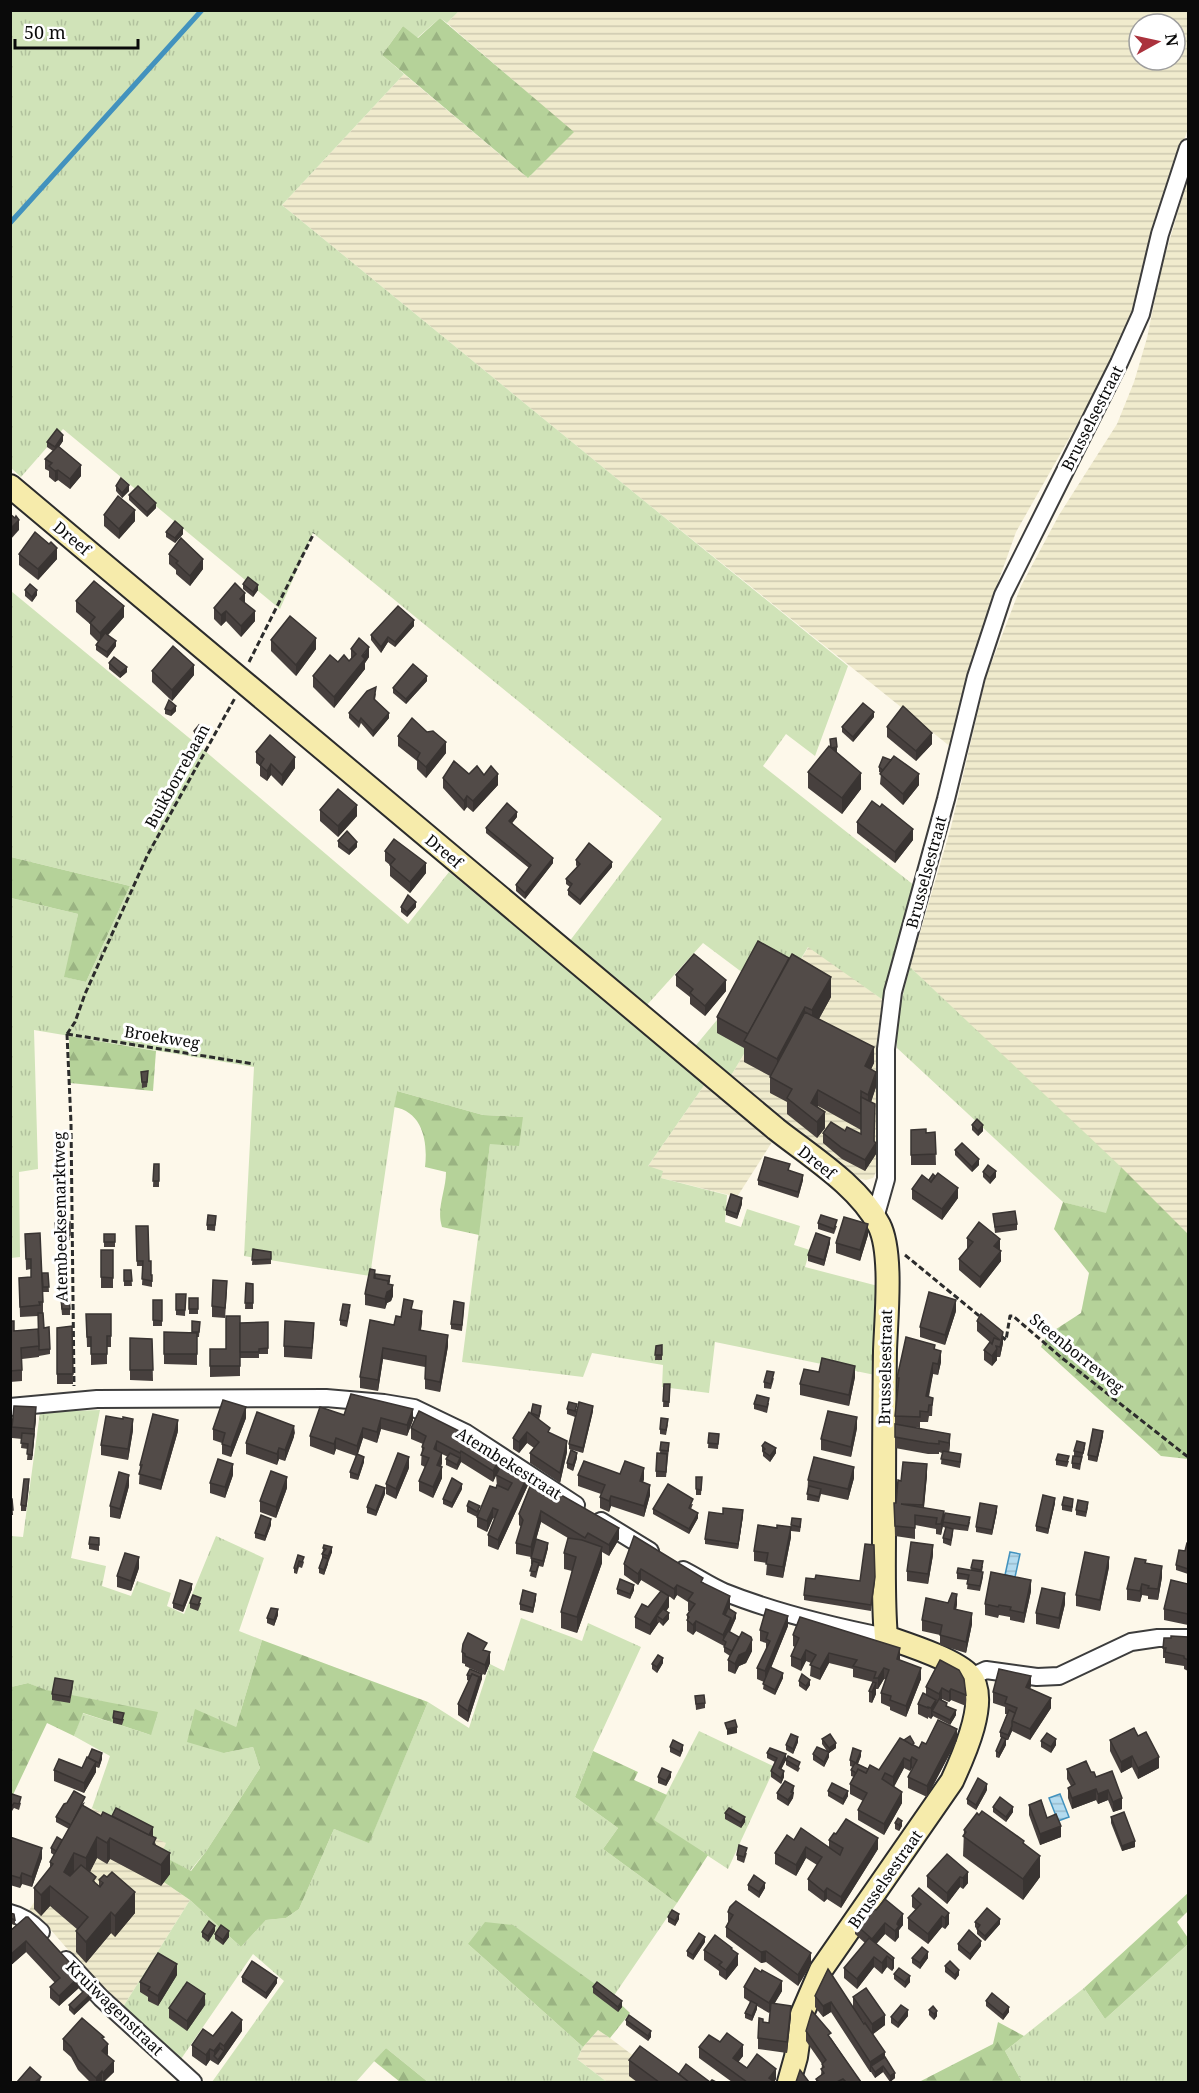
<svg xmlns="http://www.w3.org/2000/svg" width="1199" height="2093" font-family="'Noto Serif',serif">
<defs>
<pattern id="farmland-rules" width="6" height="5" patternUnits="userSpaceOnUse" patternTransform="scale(1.5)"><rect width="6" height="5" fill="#f0ebcd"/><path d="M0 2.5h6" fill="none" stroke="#ccc8af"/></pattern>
<pattern id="grass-tufts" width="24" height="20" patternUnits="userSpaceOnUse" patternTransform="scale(1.5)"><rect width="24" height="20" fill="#d0e3b8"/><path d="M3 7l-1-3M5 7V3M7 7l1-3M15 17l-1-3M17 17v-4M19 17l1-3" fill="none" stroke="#b1c19d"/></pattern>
<pattern id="forest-firs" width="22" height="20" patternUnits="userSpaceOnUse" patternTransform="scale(1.5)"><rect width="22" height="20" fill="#b5d299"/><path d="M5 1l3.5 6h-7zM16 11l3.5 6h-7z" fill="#9ab382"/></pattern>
<pattern id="water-rules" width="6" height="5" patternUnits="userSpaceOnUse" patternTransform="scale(1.5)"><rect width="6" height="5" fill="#b4dbef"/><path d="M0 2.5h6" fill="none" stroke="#9bc"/></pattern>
</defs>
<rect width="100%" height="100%" fill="#fdf8ea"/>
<g fill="url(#farmland-rules)" fill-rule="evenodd">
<path d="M 459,11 L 1188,11 L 1188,129 L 1166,189 L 1136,305 L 1092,398 L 1016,532 L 991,602 L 952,748 L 648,504 L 282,205 L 404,74 L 528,178 L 573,132 L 447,23 ZM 1139,24 L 1175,24 L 1175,60 L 1139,60 Z"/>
<path d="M 1188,178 L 1188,1234 L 910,967 L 951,827 L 986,677 L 1021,586 L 1059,515 L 1117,424 L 1134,382 L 1147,338 L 1161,269 Z"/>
<path d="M 809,946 L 883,1000 L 879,1099 L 879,1166 L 873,1178 L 866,1180 L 857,1178 L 847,1172 L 729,1079 Z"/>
<path d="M 705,1084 L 774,1139 L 737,1197 L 661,1178 L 648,1166 Z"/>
<path d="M 92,1808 L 167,1843 L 152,1874 L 190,1900 L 123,2007 L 103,1990 L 50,1929 L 28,1912 Z"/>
<path d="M 598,2030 L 610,2038 L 668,2082 L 607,2082 L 577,2059 L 583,2047 Z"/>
</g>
<g fill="url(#grass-tufts)">
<path d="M 10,11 L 459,11 L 447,23 L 440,18 L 417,38 L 403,26 L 382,55 L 404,74 L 282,205 L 648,504 L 848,666 L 815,756 L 786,734 L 763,766 L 915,886 L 883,1000 L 808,947 L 729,1079 L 692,1050 L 751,979 L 703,943 L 646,1006 L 569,942 L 662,819 L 313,533 L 280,609 L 63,429 L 21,477 L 11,468 Z"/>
<path d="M 11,591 L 205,751 L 408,924 L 449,872 L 705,1084 L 648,1166 L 663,1171 L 661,1178 L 727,1195 L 725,1222 L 741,1227 L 747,1209 L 800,1226 L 794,1245 L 810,1250 L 805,1267 L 878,1286 L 875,1375 L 715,1342 L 709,1393 L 662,1387 L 663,1365 L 592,1353 L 583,1377 L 462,1362 L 490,1144 L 523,1117 L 483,1115 L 397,1091 L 370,1276 L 244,1256 L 254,1067 L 34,1030 L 38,1169 L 19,1172 L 20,1257 L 11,1258 L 11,898 L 78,914 L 65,977 L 86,982 L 130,886 L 11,857 Z"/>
<path d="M 910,967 L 1121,1167 L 1107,1214 L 1063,1202 L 897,1048 L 897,1018 Z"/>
<path d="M 100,1410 L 71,1558 L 106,1566 L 102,1586 L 131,1596 L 137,1581 L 171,1593 L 167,1606 L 184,1614 L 216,1536 L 264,1558 L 239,1631 L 262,1640 L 236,1727 L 224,1753 L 253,1747 L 260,1768 L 207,1850 L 190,1871 L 161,1855 L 166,1843 L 92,1808 L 110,1756 L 74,1736 L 82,1713 L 151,1735 L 28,1683 L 11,1687 L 11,1536 L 23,1537 L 40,1412 Z"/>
<path d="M 521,1618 L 582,1641 L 588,1623 L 641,1647 L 593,1751 L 575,1797 L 618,1828 L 603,1849 L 677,1903 L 613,1997 L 468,1944 L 583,2047 L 577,2059 L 607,2082 L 428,2082 L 386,2048 L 356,2082 L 212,2082 L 284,1981 L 253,1954 L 181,2059 L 123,2007 L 190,1900 L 241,1947 L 266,1920 L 286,1918 L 299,1909 L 334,1829 L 369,1842 L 428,1702 L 469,1728 L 490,1664 L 504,1671 Z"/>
<path d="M 699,1731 L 775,1767 L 728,1869 L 653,1820 Z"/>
<path d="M 1188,1944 L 1188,2082 L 1022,2082 L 1005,2051 L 1084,1988 L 1105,2019 Z"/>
</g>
<g fill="url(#forest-firs)">
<path d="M 440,18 L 574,132 L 528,178 L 382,55 L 403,26 L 418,38 Z"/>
<path d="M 11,857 L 130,886 L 86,982 L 64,977 L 78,914 L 11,898 Z"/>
<path d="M 69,1036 L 156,1051 L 153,1091 L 70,1083 Z"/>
<path d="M 397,1091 L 483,1115 L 523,1117 L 519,1146 L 490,1144 L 479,1235 L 442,1227 C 436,1208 446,1191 446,1172 L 425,1167 C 428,1142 423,1112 394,1107 Z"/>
<path d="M 1121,1167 L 1188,1234 L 1188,1459 L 1161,1456 L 1041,1347 L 1047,1335 L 1081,1313 L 1089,1273 L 1054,1229 L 1063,1202 L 1106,1213 Z"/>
<path d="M 262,1640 L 428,1702 L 369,1843 L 334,1829 L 299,1909 L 286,1918 L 266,1920 L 241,1947 L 190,1900 L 152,1874 L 161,1855 L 191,1871 L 207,1850 L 260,1768 L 253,1747 L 224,1753 L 187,1742 L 195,1709 L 236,1727 Z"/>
<path d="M 28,1683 L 46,1690 L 158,1712 L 151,1735 L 83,1713 L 74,1736 L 47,1723 L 11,1799 L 11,1687 Z"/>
<path d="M 593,1751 L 638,1772 L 634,1780 L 667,1795 L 654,1820 L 708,1855 L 677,1903 L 603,1849 L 618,1828 L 575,1797 Z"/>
<path d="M 1188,1893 L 1188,1911 L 1177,1922 L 1188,1938 L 1188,1944 L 1105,2019 L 1084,1988 Z"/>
<path d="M 485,1922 L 513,1925 L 613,1997 L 630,2013 L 610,2038 L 598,2030 L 583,2047 L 468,1944 Z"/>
<path d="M 998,2022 L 1024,2036 L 1005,2051 L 1022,2082 L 919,2082 L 993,2044 Z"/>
<path d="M 386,2048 L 428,2082 L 400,2082 L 374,2061 Z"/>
</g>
<g fill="url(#water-rules)" stroke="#4292be" stroke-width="1.5">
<path d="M 1010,1552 L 1020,1554 L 1015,1577 L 1005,1575 Z"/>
<path d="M 1060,1794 L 1069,1817 L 1058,1821 L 1049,1798 Z"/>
</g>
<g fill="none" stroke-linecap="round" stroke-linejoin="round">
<path stroke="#4292be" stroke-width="5" d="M 10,223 L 202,10"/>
<g stroke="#3d3d3d" stroke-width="20">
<g id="street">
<path d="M 875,1218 L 886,1179 L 886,1049 L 893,992 L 946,799 L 976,677 L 1003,595 L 1119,363 L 1141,314 L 1160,234 L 1188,148"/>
<path d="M 10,1407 L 97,1399 L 326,1398 L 384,1403 L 414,1408 L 466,1433 L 576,1505"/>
<path d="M 601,1521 L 650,1551"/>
<path d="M 683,1570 C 697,1577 710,1586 724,1592 C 776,1613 831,1626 886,1637"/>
<path d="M 971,1677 L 986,1670 L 1037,1677 L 1059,1676 L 1131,1642 L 1158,1638 L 1188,1638"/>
<path d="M 10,1913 C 23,1916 32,1923 41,1932"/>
<path d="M 66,1960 L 101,1998 L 193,2082"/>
</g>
</g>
<g stroke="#2c2c2c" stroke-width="26">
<path id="secondary" d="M 10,486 L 776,1129 C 810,1156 859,1186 879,1225 C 893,1252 886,1319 885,1351 C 884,1411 884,1472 884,1533 C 884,1567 883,1603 886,1637 C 906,1644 957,1660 970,1676 C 990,1699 963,1757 952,1781 L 821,1970 L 802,2014 L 796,2057 L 789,2082"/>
</g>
<g stroke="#2c2c2c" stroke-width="3" stroke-dasharray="6 3" stroke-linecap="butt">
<path d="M 249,662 L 314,533"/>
<path d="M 67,1034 L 75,1022 L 85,994 L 148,854 L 235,698"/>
<path d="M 67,1034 L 71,1123 L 74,1386"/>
<path d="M 67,1034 L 254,1064"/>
<path d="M 905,1255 L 983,1319"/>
<path d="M 1001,1336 L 1006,1340 L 1010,1316 L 1013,1316 L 1062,1358 L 1188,1457"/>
</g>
<use href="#street" stroke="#fff" stroke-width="16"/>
<use href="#secondary" stroke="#f6ebab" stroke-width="22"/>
</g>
<g fill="#47403e">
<path d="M 63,441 L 59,447 L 81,476 L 70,489 L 58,480 L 55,482 L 49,477 L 49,471 L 45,469 L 45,459 L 53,451 L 47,447 L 47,442 Z"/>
<path d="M 116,486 L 129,491 L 122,498 L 116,491 Z"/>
<path d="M 129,495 L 156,508 L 147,517 L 129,500 Z"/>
<path d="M 104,515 L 135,521 L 119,539 L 104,526 Z"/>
<path d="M 166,532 L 183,534 L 175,543 L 166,537 Z"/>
<path d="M 19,554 L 57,559 L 38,580 L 19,565 Z"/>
<path d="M 169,554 L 203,569 L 190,586 L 176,574 L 176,570 L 169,564 Z"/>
<path d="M 243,584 L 258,590 L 253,597 L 243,589 Z"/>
<path d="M 25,590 L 37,595 L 32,602 L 25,596 Z"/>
<path d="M 76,601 L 124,617 L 108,635 L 116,646 L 107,658 L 96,650 L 96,645 L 98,642 L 90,634 L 90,624 L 76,612 Z"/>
<path d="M 245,603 L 255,621 L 241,637 L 226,621 L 221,626 L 214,619 L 214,608 Z"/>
<path d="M 414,626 L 395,647 L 388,642 L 381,653 L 371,640 L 371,635 Z"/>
<path d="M 271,640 L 316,649 L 296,676 L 271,651 Z"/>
<path d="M 351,649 L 369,657 L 365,663 L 365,669 L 334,708 L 313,687 L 313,676 L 338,662 L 349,661 L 351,658 Z"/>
<path d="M 109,663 L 127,672 L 120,678 L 109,669 Z"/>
<path d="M 152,671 L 194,675 L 172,701 L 152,682 Z"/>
<path d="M 427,681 L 406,704 L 393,693 L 393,688 Z"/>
<path d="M 376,693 L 375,700 L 389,718 L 373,737 L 361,723 L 359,728 L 349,718 L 349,713 Z"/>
<path d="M 165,709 L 176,711 L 171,716 L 165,714 Z"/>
<path d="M 874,717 L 853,742 L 842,732 L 842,727 Z"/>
<path d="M 887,727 L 932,744 L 916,761 L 887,737 Z"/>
<path d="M 194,731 L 203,735 L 198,743 L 194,736 Z"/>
<path d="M 398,736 L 446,753 L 426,778 L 417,769 L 417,761 L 398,746 Z"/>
<path d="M 830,739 L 836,752 L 861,789 L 842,814 L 808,788 L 808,772 L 831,748 Z"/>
<path d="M 256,752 L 295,768 L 282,786 L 271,775 L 267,781 L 260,776 L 260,766 L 256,763 Z"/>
<path d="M 879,767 L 919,785 L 903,805 L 880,784 L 881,773 L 879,772 Z"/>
<path d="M 469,774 L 484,775 L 498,785 L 473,812 L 467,807 L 464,811 L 443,788 L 443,778 Z"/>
<path d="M 320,810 L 357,816 L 338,837 L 320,821 Z"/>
<path d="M 517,817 L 512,823 L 553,863 L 525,899 L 516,891 L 516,885 L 529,868 L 486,833 L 486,828 Z"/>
<path d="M 857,822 L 913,840 L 895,863 L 857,833 Z"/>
<path d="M 338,841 L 357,847 L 349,855 L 338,847 Z"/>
<path d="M 385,851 L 426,873 L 410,893 L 390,876 L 390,865 L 385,861 Z"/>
<path d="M 576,860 L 612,867 L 580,905 L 568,895 L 568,890 L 570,887 L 566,884 L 566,879 L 577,867 L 576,865 Z"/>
<path d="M 401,907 L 416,907 L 407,917 L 401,912 Z"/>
<path d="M 676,975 L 726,991 L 705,1016 L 690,1004 L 690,997 L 676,986 Z"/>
<path d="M 831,997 L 819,1019 L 874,1063 L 871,1069 L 876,1087 L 871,1102 L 876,1154 L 865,1171 L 842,1159 L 823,1143 L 823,1133 L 845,1131 L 861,1134 L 861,1130 L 818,1106 L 817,1107 L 825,1128 L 817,1138 L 787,1114 L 787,1102 L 770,1093 L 770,1076 L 744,1062 L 744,1048 L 717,1033 L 717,1017 Z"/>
<path d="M 141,1072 L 148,1076 L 147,1087 L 142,1088 Z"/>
<path d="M 972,1125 L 983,1131 L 978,1136 L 972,1130 Z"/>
<path d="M 911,1130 L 926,1133 L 935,1132 L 936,1165 L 911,1165 Z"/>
<path d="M 955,1150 L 979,1165 L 972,1172 L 955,1155 Z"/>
<path d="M 154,1164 L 159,1164 L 159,1187 L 153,1187 Z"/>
<path d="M 790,1171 L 803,1180 L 798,1198 L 758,1185 L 758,1180 Z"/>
<path d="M 983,1172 L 996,1177 L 990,1184 L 983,1177 Z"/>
<path d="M 935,1176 L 958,1198 L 942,1220 L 912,1199 L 912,1189 Z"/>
<path d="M 742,1204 L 737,1219 L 726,1215 L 726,1210 Z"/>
<path d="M 993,1214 L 1017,1224 L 1017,1230 L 995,1233 Z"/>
<path d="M 216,1216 L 215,1231 L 207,1230 L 207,1225 Z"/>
<path d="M 70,1222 L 70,1240 L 56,1238 L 55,1223 Z"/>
<path d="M 818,1223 L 837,1226 L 834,1234 L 818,1229 Z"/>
<path d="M 136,1226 L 149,1261 L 151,1275 L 152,1275 L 152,1287 L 142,1285 L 143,1266 L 137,1266 Z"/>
<path d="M 25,1234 L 42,1273 L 48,1273 L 49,1292 L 43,1292 L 43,1313 L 44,1328 L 50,1349 L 50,1354 L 39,1356 L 39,1357 L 22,1359 L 22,1381 L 10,1382 L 10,1321 L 14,1331 L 38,1329 L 38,1316 L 20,1317 L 19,1278 L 31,1277 L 31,1269 L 26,1270 Z"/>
<rect x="104" y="1234" width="11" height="13"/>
<path d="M 868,1235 L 860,1261 L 836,1253 L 836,1243 Z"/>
<path d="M 967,1238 L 1000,1249 L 1001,1261 L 980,1288 L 959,1270 L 959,1259 L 967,1249 Z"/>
<path d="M 830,1243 L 824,1266 L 808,1261 L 808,1255 Z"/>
<path d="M 253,1249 L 271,1252 L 271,1264 L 252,1265 Z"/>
<rect x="101" y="1250" width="12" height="38"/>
<path d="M 60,1252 L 66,1253 L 66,1269 L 59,1268 Z"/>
<path d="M 124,1270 L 131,1270 L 132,1286 L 124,1286 Z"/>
<path d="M 375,1275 L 389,1284 L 393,1296 L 391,1301 L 387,1303 L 385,1309 L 365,1305 L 365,1294 Z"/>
<path d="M 246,1283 L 253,1284 L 253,1309 L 245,1309 Z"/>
<path d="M 227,1291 L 225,1318 L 212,1317 L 212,1306 Z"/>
<path d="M 60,1293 L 70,1309 L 70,1315 L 62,1315 Z"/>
<path d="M 176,1294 L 186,1294 L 185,1316 L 176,1315 Z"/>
<rect x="189" y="1298" width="9" height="16"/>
<rect x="153" y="1300" width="9" height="26"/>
<path d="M 464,1308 L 462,1331 L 451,1329 L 451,1324 Z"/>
<path d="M 413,1309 L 422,1322 L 421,1330 L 448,1346 L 440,1392 L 425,1389 L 425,1367 L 383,1359 L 378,1391 L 360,1388 L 360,1377 L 394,1325 L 401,1317 Z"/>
<path d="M 350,1311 L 347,1327 L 340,1325 L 340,1320 Z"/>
<path d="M 956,1311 L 945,1345 L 920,1337 L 920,1327 Z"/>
<path d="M 86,1314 L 111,1314 L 111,1347 L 107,1347 L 107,1364 L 91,1365 L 91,1347 L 87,1347 Z"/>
<path d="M 977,1321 L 1003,1343 L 1000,1357 L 997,1357 L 997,1360 L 992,1366 L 984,1360 L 984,1350 L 992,1344 L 977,1331 Z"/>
<path d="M 200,1322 L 199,1337 L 197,1337 L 197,1365 L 164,1364 L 164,1332 L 192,1332 Z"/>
<path d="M 268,1322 L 268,1354 L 259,1354 L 259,1358 L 240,1358 L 240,1329 L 240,1376 L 210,1377 L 210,1349 L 226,1349 L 240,1326 Z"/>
<path d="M 72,1326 L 73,1384 L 57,1384 L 57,1328 Z"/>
<path d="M 314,1333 L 312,1359 L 284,1357 L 284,1346 Z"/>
<path d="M 130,1338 L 152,1339 L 153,1381 L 130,1380 Z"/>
<path d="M 662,1345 L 662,1360 L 655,1360 L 656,1346 Z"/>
<path d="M 935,1350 L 941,1362 L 938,1375 L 933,1374 L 929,1397 L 933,1398 L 932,1416 L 929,1416 L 928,1422 L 920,1422 L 920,1428 L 911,1427 L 950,1434 L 949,1452 L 961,1460 L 960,1468 L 941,1464 L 942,1453 L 939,1452 L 939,1454 L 928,1454 L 895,1448 L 895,1416 L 898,1389 L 897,1388 L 897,1378 Z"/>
<path d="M 855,1377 L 849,1406 L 800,1395 L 800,1384 Z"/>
<path d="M 774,1378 L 771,1389 L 764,1388 L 764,1382 Z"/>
<path d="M 664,1384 L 670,1384 L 669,1407 L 663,1407 Z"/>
<path d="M 769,1403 L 767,1413 L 754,1409 L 754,1404 Z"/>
<path d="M 567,1409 L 577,1409 L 575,1417 L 567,1414 Z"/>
<path d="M 541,1411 L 539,1420 L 550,1433 L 567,1452 L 560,1483 L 530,1463 L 530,1453 L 534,1448 L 527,1443 L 519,1453 L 513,1449 L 513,1438 L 531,1413 Z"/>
<path d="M 593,1411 L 583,1453 L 569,1449 L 569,1444 Z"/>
<path d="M 344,1415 L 413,1420 L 407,1436 L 381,1429 L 377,1443 L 363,1438 L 358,1454 L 364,1462 L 358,1480 L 350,1478 L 350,1472 L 356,1456 L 336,1449 L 334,1455 L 310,1446 L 310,1436 Z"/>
<path d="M 36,1418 L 32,1460 L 27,1460 L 28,1449 L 21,1448 L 22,1439 L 12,1438 L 12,1427 Z"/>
<path d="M 246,1418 L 231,1457 L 222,1454 L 222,1443 L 213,1440 L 213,1429 Z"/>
<path d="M 668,1424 L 666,1435 L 660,1434 L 660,1429 Z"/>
<path d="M 294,1426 L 295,1433 L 285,1461 L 279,1459 L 277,1465 L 246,1454 L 246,1443 Z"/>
<path d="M 411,1428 L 501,1465 L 528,1485 L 498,1550 L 488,1546 L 488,1535 L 494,1519 L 493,1518 L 487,1532 L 477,1527 L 477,1517 L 467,1512 L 467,1506 L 480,1510 L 496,1488 L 497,1486 L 496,1475 L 493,1482 L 461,1462 L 457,1470 L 446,1465 L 446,1459 L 448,1457 L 442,1454 L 442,1463 L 441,1467 L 442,1478 L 433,1498 L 419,1491 L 419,1481 L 425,1467 L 421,1465 L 422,1447 L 423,1444 L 411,1439 Z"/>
<path d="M 857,1428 L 851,1457 L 821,1450 L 821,1439 Z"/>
<path d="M 133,1430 L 128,1460 L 101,1455 L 101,1445 Z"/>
<path d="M 178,1431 L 161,1490 L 139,1484 L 140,1465 Z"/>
<path d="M 709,1433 L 719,1434 L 718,1449 L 708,1448 Z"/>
<path d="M 1103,1436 L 1097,1462 L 1088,1460 L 1088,1455 Z"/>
<path d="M 661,1442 L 669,1448 L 666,1477 L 656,1477 L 656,1471 L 660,1453 Z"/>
<path d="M 762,1446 L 776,1453 L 770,1462 L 763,1456 L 763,1453 L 762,1451 Z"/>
<path d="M 1085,1448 L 1082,1458 L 1080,1470 L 1072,1468 L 1072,1463 L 1074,1456 L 1074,1451 Z"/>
<path d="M 577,1458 L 573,1471 L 567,1468 L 567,1463 Z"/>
<path d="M 1056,1460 L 1069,1461 L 1067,1467 L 1056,1465 Z"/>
<path d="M 409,1468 L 396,1499 L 386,1494 L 386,1484 Z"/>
<path d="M 620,1474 L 644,1479 L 643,1482 L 650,1495 L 644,1517 L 611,1506 L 609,1512 L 600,1508 L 600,1497 L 601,1494 L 578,1486 L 578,1475 Z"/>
<path d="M 233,1475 L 225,1498 L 210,1493 L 210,1483 Z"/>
<path d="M 927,1475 L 924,1508 L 944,1520 L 970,1522 L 968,1531 L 951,1529 L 953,1534 L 951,1546 L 943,1543 L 943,1538 L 946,1528 L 943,1527 L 943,1524 L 941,1535 L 936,1534 L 936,1529 L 915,1525 L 915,1539 L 895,1536 L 894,1503 L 896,1503 L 901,1481 Z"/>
<path d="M 696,1477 L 702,1477 L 701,1495 L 696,1495 Z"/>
<path d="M 854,1478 L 848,1500 L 821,1494 L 819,1502 L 807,1500 L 808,1480 Z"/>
<path d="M 533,1479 L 619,1539 L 609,1556 L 602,1552 L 602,1563 L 577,1633 L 561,1628 L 561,1612 L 572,1571 L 564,1569 L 564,1553 L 568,1538 L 541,1522 L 536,1540 L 548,1548 L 543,1567 L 539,1566 L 536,1578 L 530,1576 L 532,1564 L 531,1564 L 531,1558 L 534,1546 L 531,1557 L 516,1554 L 516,1543 L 521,1527 L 519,1525 L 519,1514 Z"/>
<path d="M 29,1485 L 26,1511 L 21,1511 L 21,1505 Z"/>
<path d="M 129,1486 L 120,1519 L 110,1517 L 110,1506 Z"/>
<path d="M 287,1488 L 276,1518 L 260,1512 L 260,1501 Z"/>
<path d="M 462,1489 L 452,1508 L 443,1504 L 443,1499 Z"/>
<path d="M 385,1494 L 376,1516 L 367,1513 L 367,1507 Z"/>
<path d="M 10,1499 L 12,1499 L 13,1515 L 10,1515 Z"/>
<path d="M 1055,1503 L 1048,1534 L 1036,1531 L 1036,1526 Z"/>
<path d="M 693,1504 L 691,1509 L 698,1518 L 689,1534 L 653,1514 L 653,1509 Z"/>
<path d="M 1073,1504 L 1072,1512 L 1062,1510 L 1062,1505 Z"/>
<path d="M 1088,1507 L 1086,1517 L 1076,1515 L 1076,1510 Z"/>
<path d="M 997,1511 L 992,1535 L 976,1532 L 976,1527 Z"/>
<path d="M 723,1514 L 743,1516 L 738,1549 L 705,1544 L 705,1539 Z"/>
<path d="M 792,1518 L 801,1524 L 800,1532 L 791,1531 L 791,1537 L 783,1578 L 766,1575 L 767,1563 L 754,1561 L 754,1551 L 777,1528 L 791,1527 Z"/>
<path d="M 271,1525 L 265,1541 L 255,1538 L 255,1533 Z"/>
<path d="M 99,1538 L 99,1551 L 89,1549 L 89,1544 Z"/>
<path d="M 1188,1543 L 1188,1574 L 1176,1570 L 1176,1565 L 1185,1551 Z"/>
<path d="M 324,1545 L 332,1552 L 324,1575 L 319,1573 L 319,1568 L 322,1559 L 322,1554 Z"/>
<path d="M 298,1555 L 304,1562 L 302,1568 L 299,1567 L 297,1574 L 294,1573 L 294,1568 Z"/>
<path d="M 933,1555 L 928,1584 L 907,1581 L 907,1571 Z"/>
<path d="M 973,1560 L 983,1566 L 982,1572 L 983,1577 L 980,1591 L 967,1589 L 968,1580 L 957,1579 L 957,1573 L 971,1570 Z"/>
<path d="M 1146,1563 L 1162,1577 L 1158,1600 L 1148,1599 L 1148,1596 L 1142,1595 L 1140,1602 L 1127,1600 L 1127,1589 Z"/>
<path d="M 624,1564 L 703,1582 L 730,1607 L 730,1609 L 736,1618 L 730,1632 L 752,1651 L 746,1663 L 739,1666 L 735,1674 L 728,1671 L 728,1660 L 730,1656 L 724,1652 L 724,1646 L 696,1631 L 693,1635 L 687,1631 L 687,1615 L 690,1612 L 688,1611 L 688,1602 L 677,1595 L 674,1600 L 669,1596 L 669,1607 L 666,1611 L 669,1619 L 663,1626 L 659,1622 L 650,1635 L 635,1628 L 635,1617 L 648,1607 L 661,1592 L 641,1580 L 638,1585 L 624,1575 Z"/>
<path d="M 1109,1567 L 1100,1611 L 1076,1606 L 1076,1595 Z"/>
<path d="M 139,1568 L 131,1591 L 117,1587 L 117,1576 Z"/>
<path d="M 815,1579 L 875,1582 L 871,1611 L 804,1600 L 804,1595 Z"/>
<path d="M 1188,1584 L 1188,1625 L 1164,1620 L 1164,1609 Z"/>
<path d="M 192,1589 L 183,1612 L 173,1608 L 173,1603 Z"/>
<path d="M 617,1589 L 634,1590 L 630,1599 L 617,1594 Z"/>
<path d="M 1031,1591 L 1024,1623 L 1010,1620 L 1010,1617 L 999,1615 L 998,1618 L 985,1615 L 985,1604 Z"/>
<path d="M 536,1599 L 533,1613 L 520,1610 L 520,1604 Z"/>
<path d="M 190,1603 L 201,1603 L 198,1611 L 190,1608 Z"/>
<path d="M 948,1603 L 957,1604 L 956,1610 L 972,1624 L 966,1653 L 940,1645 L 940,1635 L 922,1631 L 922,1620 Z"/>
<path d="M 1065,1604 L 1059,1629 L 1036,1624 L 1036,1613 Z"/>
<path d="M 278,1615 L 274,1626 L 267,1623 L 267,1618 Z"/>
<path d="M 788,1626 L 771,1668 L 783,1678 L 775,1695 L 763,1689 L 764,1682 L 757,1679 L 757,1668 L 766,1650 L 766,1643 L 760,1641 L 760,1630 Z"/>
<path d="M 793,1635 L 900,1659 L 899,1660 L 921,1679 L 906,1717 L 890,1710 L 890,1707 L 881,1703 L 881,1693 L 886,1680 L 884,1679 L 878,1689 L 876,1689 L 876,1694 L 872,1703 L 869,1702 L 869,1691 L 873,1682 L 853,1677 L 853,1669 L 829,1663 L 820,1680 L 810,1676 L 811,1663 L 806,1661 L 801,1671 L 791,1666 L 791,1656 L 795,1647 L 793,1646 Z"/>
<path d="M 1188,1637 L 1188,1671 L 1184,1669 L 1184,1666 L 1165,1663 L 1165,1658 L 1163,1658 L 1163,1648 L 1171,1638 Z"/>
<path d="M 487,1651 L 490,1663 L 485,1675 L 465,1666 L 465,1664 L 462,1663 L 462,1652 Z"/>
<path d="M 940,1660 L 966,1695 L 966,1706 L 951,1700 L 949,1702 L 942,1699 L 942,1700 L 956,1715 L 950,1725 L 933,1716 L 931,1719 L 928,1717 L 928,1719 L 918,1714 L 918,1704 L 926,1695 L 926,1687 Z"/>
<path d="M 663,1663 L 657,1673 L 652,1669 L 652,1664 Z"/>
<path d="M 467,1675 L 482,1679 L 468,1722 L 458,1715 L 458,1704 L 469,1681 L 467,1680 Z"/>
<path d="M 799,1681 L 810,1685 L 806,1691 L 799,1686 Z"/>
<path d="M 73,1686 L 70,1703 L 52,1700 L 52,1694 Z"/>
<path d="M 1031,1686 L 1030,1689 L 1051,1708 L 1030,1740 L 1012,1731 L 1008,1740 L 1006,1740 L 1006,1745 L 999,1758 L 996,1757 L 996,1751 L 1002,1738 L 1000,1737 L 1000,1732 L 1007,1714 L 1005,1714 L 1005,1707 L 993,1703 L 993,1692 Z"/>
<path d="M 695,1696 L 705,1703 L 705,1708 L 696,1710 Z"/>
<path d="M 113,1718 L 124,1719 L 122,1725 L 113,1723 Z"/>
<path d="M 1138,1736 L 1159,1768 L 1138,1779 L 1132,1767 L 1121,1773 L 1110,1751 L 1110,1740 Z"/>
<path d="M 822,1739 L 836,1748 L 829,1753 L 829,1757 L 824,1767 L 813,1760 L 813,1754 L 827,1751 L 822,1744 Z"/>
<path d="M 904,1740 L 919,1748 L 926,1744 L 957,1740 L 927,1797 L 908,1788 L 908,1777 L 913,1768 L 912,1768 L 910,1771 L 904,1768 L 894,1787 L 902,1803 L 884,1835 L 858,1820 L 858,1810 L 863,1801 L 850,1794 L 850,1784 L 854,1777 L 851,1776 L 851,1770 L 853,1767 L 850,1766 L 850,1760 L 861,1756 L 858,1764 L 868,1769 L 879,1770 Z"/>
<path d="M 1041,1741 L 1056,1745 L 1051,1753 L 1041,1747 Z"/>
<path d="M 798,1742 L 793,1754 L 786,1750 L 786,1745 Z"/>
<path d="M 670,1747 L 683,1750 L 680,1757 L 670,1752 Z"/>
<path d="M 767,1753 L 786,1760 L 781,1769 L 784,1777 L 781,1784 L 771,1777 L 771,1771 L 775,1762 L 767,1758 Z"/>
<path d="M 88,1758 L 102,1759 L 99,1768 L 96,1767 L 96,1772 L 84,1793 L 54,1781 L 54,1770 L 82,1768 Z"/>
<path d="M 786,1760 L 800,1768 L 798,1772 L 786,1765 Z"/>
<path d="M 1067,1769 L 1091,1772 L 1096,1777 L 1112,1771 L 1122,1809 L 1113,1812 L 1108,1800 L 1098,1804 L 1096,1800 L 1072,1809 L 1068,1798 L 1068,1788 L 1071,1786 L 1067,1779 Z"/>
<path d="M 658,1777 L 671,1777 L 666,1786 L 658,1783 Z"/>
<path d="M 987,1790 L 976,1810 L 967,1804 L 967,1799 Z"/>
<path d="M 828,1791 L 848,1796 L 843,1805 L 828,1796 Z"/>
<path d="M 794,1792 L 793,1798 L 788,1806 L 777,1799 L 777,1793 Z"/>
<path d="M 10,1797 L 21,1803 L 19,1810 L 14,1808 L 12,1811 L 10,1811 Z"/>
<path d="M 85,1802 L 83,1806 L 101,1816 L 153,1837 L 156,1845 L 170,1874 L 161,1886 L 110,1859 L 107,1864 L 97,1858 L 90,1872 L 96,1884 L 99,1887 L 99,1880 L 135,1913 L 115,1937 L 111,1933 L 86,1963 L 76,1952 L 76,1931 L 78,1930 L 50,1906 L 41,1916 L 34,1909 L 34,1888 L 50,1868 L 50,1862 L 54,1855 L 51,1853 L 51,1848 L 62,1840 L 69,1829 L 56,1822 L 56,1817 Z"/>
<path d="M 1029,1805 L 1047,1818 L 1061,1837 L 1040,1845 L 1029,1815 Z"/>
<path d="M 993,1807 L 1013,1812 L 1006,1822 L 993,1812 Z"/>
<path d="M 725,1813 L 745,1822 L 741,1828 L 725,1819 Z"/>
<path d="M 1111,1817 L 1135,1847 L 1122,1851 L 1111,1823 Z"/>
<path d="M 895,1823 L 902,1826 L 899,1831 L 895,1829 Z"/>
<path d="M 964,1830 L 1024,1845 L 1040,1877 L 1023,1900 L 963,1856 Z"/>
<path d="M 10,1837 L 42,1858 L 32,1887 L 22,1884 L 20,1888 L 10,1885 Z"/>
<path d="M 794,1840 L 829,1848 L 829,1840 L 878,1849 L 841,1908 L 827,1899 L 824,1902 L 808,1890 L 808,1879 L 817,1865 L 806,1858 L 796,1876 L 775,1864 L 775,1853 Z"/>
<path d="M 747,1853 L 744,1863 L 737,1860 L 737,1855 Z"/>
<path d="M 947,1854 L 968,1883 L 963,1889 L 960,1887 L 947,1904 L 927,1887 L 927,1876 Z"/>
<path d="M 748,1885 L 765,1888 L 759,1898 L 748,1890 Z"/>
<path d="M 912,1896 L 949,1913 L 949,1924 L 945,1929 L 942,1927 L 928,1944 L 908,1929 L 908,1918 L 916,1910 L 912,1907 Z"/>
<path d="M 876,1910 L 903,1925 L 899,1930 L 899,1937 L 895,1942 L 885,1934 L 876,1944 L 894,1958 L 894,1968 L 892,1971 L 887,1967 L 882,1974 L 874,1967 L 857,1989 L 844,1978 L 844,1968 L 865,1943 L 855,1934 L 855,1924 Z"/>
<path d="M 728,1912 L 811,1964 L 798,1986 L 766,1962 L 761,1963 L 726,1937 L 726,1927 L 728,1922 Z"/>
<path d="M 10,1913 L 15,1920 L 15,1925 L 10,1923 Z"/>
<path d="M 26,1917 L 81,1986 L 59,2006 L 50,1998 L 50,1987 L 55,1983 L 26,1952 L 10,1966 L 10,1931 Z"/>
<path d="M 668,1917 L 679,1919 L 675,1926 L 668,1922 Z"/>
<path d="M 975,1922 L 1000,1924 L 985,1941 L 977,1934 L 977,1929 L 975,1927 Z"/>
<path d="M 215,1931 L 208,1942 L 202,1937 L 202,1932 Z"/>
<path d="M 215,1934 L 229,1937 L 223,1945 L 215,1939 Z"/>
<path d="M 705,1942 L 693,1960 L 687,1956 L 687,1951 Z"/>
<path d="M 958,1944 L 981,1946 L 970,1960 L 958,1950 Z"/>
<path d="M 704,1950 L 732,1950 L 738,1965 L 726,1980 L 719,1975 L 719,1971 L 704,1960 Z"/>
<path d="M 912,1958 L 928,1958 L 920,1969 L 912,1963 Z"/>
<path d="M 945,1966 L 959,1975 L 955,1980 L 945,1972 Z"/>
<path d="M 828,1969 L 864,2024 L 864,2023 L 853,2008 L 853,1997 L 885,2025 L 873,2034 L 895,2078 L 890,2082 L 883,2072 L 875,2078 L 871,2072 L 870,2072 L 831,2012 L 823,2017 L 815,2007 L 815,1996 Z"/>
<path d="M 894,1974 L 910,1982 L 905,1988 L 894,1979 Z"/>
<path d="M 177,1975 L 158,2006 L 148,2001 L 148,1997 L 140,1992 L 140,1982 Z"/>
<path d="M 242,1977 L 277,1983 L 266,1999 L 242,1982 Z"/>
<path d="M 593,1987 L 622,2007 L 618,2012 L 593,1993 Z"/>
<path d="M 744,1987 L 782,1991 L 774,2004 L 791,2016 L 787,2053 L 758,2049 L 758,2038 L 763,2022 L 769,2023 L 771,2011 L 769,2013 L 757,2006 L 757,2009 L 752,2021 L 745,2018 L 745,2013 L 750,2002 L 744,1998 Z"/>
<path d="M 92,1998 L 74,2015 L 69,2010 L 69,2005 Z"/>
<path d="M 986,2001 L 1009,2012 L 1003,2020 L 986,2006 Z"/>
<path d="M 205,2005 L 187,2031 L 169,2018 L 169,2008 Z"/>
<path d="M 929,2010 L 937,2016 L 934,2020 L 929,2015 Z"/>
<path d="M 908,2016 L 898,2028 L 891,2023 L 891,2017 Z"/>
<path d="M 626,2020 L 651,2037 L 648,2041 L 626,2025 Z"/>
<path d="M 242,2031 L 218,2065 L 210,2060 L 206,2066 L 192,2056 L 192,2045 L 213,2036 Z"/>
<path d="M 806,2031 L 831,2038 L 861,2082 L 816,2082 L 816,2079 L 821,2075 L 822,2064 L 806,2041 Z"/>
<path d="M 63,2039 L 104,2040 L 108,2054 L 107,2056 L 114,2072 L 104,2082 L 90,2082 L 78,2070 L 71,2057 L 63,2050 Z"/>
<path d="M 720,2042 L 743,2056 L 738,2062 L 747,2068 L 776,2079 L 774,2082 L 732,2082 L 699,2058 L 699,2047 Z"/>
<path d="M 629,2060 L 710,2082 L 716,2082 L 637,2082 L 629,2076 Z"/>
</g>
<g fill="#393432">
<path d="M 63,435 L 63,441 L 55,452 L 55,447 Z"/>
<path d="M 81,465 L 81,476 L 70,489 L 70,479 Z"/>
<path d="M 58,470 L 58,480 L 55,482 L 55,471 Z"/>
<path d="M 129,485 L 129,491 L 122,498 L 122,493 Z"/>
<path d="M 156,503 L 156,508 L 147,517 L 147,512 Z"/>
<path d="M 135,510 L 135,521 L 119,539 L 119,529 Z"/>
<path d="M 19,520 L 19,530 L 10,540 L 10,529 Z"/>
<path d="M 183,528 L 183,534 L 175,543 L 175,538 Z"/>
<path d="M 57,548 L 57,559 L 38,580 L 38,569 Z"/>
<path d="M 203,559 L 203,569 L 190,586 L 190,576 Z"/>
<path d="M 258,585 L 258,590 L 253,597 L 253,592 Z"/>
<path d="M 37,590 L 37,595 L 32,602 L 32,597 Z"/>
<path d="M 245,593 L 245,603 L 240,599 Z"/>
<path d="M 124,606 L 124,617 L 100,644 L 100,633 Z"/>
<path d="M 226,611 L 226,621 L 221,626 L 221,615 Z"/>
<path d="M 255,611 L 255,621 L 241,637 L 241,626 Z"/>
<path d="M 414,620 L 414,626 L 395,647 L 395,642 Z"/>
<path d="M 388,637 L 388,642 L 381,653 L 381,647 Z"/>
<path d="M 316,638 L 316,649 L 296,676 L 296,665 Z"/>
<path d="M 116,641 L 116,646 L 107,658 L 107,652 Z"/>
<path d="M 369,647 L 369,657 L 365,663 L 365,669 L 334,708 L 334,697 Z"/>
<path d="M 194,665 L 194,675 L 172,701 L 172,690 Z"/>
<path d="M 127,667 L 127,672 L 120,678 L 120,673 Z"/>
<path d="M 427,676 L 427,681 L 406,704 L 406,699 Z"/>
<path d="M 176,706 L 176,711 L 171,716 L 171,711 Z"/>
<path d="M 874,712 L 874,717 L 853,742 L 853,737 Z"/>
<path d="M 389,713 L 389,718 L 373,737 L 373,731 Z"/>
<path d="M 203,730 L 203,735 L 198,743 L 198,737 Z"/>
<path d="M 932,733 L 932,744 L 916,761 L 916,751 Z"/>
<path d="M 446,742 L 446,753 L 426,778 L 426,767 Z"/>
<path d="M 837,747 L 837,752 L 831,753 L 831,748 Z"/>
<path d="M 295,757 L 295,768 L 282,786 L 282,775 Z"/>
<path d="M 271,764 L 271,775 L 267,781 L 267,771 Z"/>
<path d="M 861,773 L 861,789 L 842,814 L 842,798 Z"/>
<path d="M 498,774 L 498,785 L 473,812 L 473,801 Z"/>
<path d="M 919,774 L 919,785 L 903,805 L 903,794 Z"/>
<path d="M 467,796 L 467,807 L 464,811 L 464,801 Z"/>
<path d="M 357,805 L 357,816 L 338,837 L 338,826 Z"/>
<path d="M 517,812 L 517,817 L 509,827 L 509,821 Z"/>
<path d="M 913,829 L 913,840 L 895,863 L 895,852 Z"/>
<path d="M 357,842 L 357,847 L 349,855 L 349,850 Z"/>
<path d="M 553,858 L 553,863 L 525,899 L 525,893 Z"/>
<path d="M 612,862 L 612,867 L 580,905 L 580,900 Z"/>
<path d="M 426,863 L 426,873 L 410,893 L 410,882 Z"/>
<path d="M 416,902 L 416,907 L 407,917 L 407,912 Z"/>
<path d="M 831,977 L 831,997 L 812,1031 L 812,1010 Z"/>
<path d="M 726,980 L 726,991 L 705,1016 L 705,1006 Z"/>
<path d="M 805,1007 L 805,1027 L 777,1080 L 777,1059 Z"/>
<path d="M 874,1047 L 874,1063 L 865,1082 L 865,1066 Z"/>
<path d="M 876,1072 L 876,1087 L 868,1111 L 868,1095 Z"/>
<path d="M 818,1090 L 818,1106 L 811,1119 L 811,1103 Z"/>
<path d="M 825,1112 L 825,1128 L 817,1138 L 817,1122 Z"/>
<path d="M 983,1125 L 983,1131 L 978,1136 L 978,1131 Z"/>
<path d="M 876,1143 L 876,1154 L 865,1171 L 865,1160 Z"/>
<path d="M 979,1159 L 979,1165 L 972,1172 L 972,1167 Z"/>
<path d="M 996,1171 L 996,1177 L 990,1184 L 990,1178 Z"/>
<path d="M 803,1175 L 803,1180 L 798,1198 L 798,1192 Z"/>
<path d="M 958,1188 L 958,1198 L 942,1220 L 942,1209 Z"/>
<path d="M 742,1198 L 742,1204 L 737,1219 L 737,1214 Z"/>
<path d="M 868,1224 L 868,1235 L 860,1261 L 860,1250 Z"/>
<path d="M 830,1238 L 830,1243 L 824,1266 L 824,1260 Z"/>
<path d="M 1000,1239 L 1000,1249 L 994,1256 L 994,1246 Z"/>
<path d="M 1001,1251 L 1001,1261 L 980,1288 L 980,1277 Z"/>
<path d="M 390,1276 L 389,1291 L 393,1285 L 393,1296 L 391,1301 L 387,1303 L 385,1309 L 385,1299 Z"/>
<path d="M 956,1300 L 956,1311 L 945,1345 L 945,1335 Z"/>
<path d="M 422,1311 L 422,1322 L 419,1340 L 419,1330 Z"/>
<path d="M 1003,1332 L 1003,1343 L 1000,1357 L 1000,1347 Z"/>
<path d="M 448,1335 L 448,1346 L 440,1392 L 440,1382 Z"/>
<path d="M 383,1348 L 383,1359 L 378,1391 L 378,1380 Z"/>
<path d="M 997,1349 L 997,1360 L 992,1366 L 992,1356 Z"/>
<path d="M 941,1351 L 941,1362 L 938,1375 L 938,1364 Z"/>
<path d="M 933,1363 L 933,1374 L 926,1407 L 926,1396 Z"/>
<path d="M 855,1366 L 855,1377 L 849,1406 L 849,1395 Z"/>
<path d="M 593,1406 L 593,1411 L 583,1453 L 583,1448 Z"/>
<path d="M 36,1407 L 36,1418 L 32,1460 L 32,1455 Z"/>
<path d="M 246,1407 L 246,1418 L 231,1457 L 231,1447 Z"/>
<path d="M 413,1409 L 413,1420 L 407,1436 L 407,1425 Z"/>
<path d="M 857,1417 L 857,1428 L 851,1457 L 851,1447 Z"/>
<path d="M 381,1418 L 381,1429 L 377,1443 L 377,1432 Z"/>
<path d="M 133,1419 L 133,1430 L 128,1460 L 128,1449 Z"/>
<path d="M 178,1420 L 178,1431 L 161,1490 L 161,1480 Z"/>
<path d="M 294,1426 L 294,1437 L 285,1461 L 285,1450 Z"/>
<path d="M 363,1428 L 363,1438 L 357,1456 L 357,1446 Z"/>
<path d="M 1103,1431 L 1103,1436 L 1097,1462 L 1097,1457 Z"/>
<path d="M 527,1432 L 527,1443 L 519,1453 L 519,1442 Z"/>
<path d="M 950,1434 L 950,1445 L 949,1454 L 949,1443 Z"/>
<path d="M 336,1438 L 336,1449 L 334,1455 L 334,1444 Z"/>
<path d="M 437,1441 L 437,1451 L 434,1449 Z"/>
<path d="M 567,1441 L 567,1452 L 560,1483 L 560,1473 Z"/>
<path d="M 279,1448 L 279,1459 L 277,1465 L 277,1454 Z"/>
<path d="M 776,1448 L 776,1453 L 770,1462 L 770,1456 Z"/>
<path d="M 461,1451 L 461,1462 L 457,1470 L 457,1465 L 460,1458 Z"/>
<path d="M 442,1453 L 442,1463 L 437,1476 L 437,1465 Z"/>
<path d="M 577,1453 L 577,1458 L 573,1471 L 573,1465 Z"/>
<path d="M 501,1456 L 501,1466 L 493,1482 L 493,1471 Z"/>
<path d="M 364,1457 L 364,1462 L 358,1480 L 358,1475 Z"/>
<path d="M 409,1457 L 409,1468 L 396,1499 L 396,1489 Z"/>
<path d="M 233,1464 L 233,1475 L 225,1498 L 225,1487 Z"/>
<path d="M 927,1464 L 927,1475 L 923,1515 L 923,1505 Z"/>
<path d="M 442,1467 L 442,1478 L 433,1498 L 433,1487 Z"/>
<path d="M 854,1467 L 854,1478 L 848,1500 L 848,1489 Z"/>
<path d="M 644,1468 L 644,1479 L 640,1492 L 640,1481 Z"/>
<path d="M 129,1475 L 129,1486 L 120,1519 L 120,1509 Z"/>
<path d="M 528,1475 L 528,1485 L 498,1550 L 498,1540 Z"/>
<path d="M 287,1477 L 287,1488 L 276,1518 L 276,1507 Z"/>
<path d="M 462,1484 L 462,1489 L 452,1508 L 452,1503 Z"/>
<path d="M 650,1485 L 650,1495 L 644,1517 L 644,1506 Z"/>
<path d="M 385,1488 L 385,1494 L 376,1516 L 376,1511 Z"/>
<path d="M 611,1496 L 611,1506 L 609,1512 L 609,1501 Z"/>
<path d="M 1055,1498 L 1055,1503 L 1048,1534 L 1048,1529 Z"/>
<path d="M 997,1506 L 997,1511 L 992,1535 L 992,1530 Z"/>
<path d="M 493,1508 L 493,1518 L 487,1532 L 487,1521 Z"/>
<path d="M 743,1510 L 743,1516 L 738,1549 L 738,1544 Z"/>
<path d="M 541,1511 L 541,1522 L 531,1557 L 531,1547 Z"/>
<path d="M 944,1511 L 944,1522 L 941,1535 L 941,1524 Z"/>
<path d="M 698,1513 L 698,1518 L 689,1534 L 689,1529 Z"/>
<path d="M 271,1519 L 271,1525 L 265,1541 L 265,1536 Z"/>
<path d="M 791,1527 L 791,1537 L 783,1578 L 783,1567 Z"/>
<path d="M 619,1528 L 619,1539 L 609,1556 L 609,1545 Z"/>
<path d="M 548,1543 L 548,1548 L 543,1567 L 543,1561 Z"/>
<path d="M 933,1545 L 933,1555 L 928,1584 L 928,1574 Z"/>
<path d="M 332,1547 L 332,1552 L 328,1561 L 328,1556 Z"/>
<path d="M 602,1547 L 602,1563 L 577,1633 L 577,1617 Z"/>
<path d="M 139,1557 L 139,1568 L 131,1591 L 131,1581 Z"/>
<path d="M 1109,1557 L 1109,1567 L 1100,1611 L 1100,1600 Z"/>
<path d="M 328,1559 L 328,1564 L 324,1575 L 324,1570 Z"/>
<path d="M 1162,1566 L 1162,1577 L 1158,1600 L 1158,1589 Z"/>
<path d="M 641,1569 L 641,1580 L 638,1585 L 638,1574 Z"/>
<path d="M 1031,1580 L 1031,1591 L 1024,1623 L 1024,1613 Z"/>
<path d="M 192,1584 L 192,1589 L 183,1612 L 183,1606 Z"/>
<path d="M 1142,1584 L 1142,1595 L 1140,1602 L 1140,1591 Z"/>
<path d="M 634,1585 L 634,1590 L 630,1599 L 630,1594 Z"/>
<path d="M 677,1585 L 677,1595 L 674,1600 L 674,1589 Z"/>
<path d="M 1065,1593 L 1065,1604 L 1059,1629 L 1059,1618 Z"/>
<path d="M 536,1594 L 536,1599 L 533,1613 L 533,1608 Z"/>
<path d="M 957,1594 L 957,1604 L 954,1620 L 954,1609 Z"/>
<path d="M 669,1596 L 669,1607 L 661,1619 L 657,1616 L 657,1622 L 659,1622 L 650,1635 L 650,1625 Z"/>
<path d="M 730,1596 L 730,1607 L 725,1620 L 723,1614 Z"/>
<path d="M 278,1609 L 278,1615 L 274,1626 L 274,1620 Z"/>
<path d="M 669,1613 L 669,1619 L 663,1626 L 663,1620 Z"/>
<path d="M 736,1613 L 736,1618 L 725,1641 L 723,1640 L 723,1646 L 723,1635 L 731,1618 Z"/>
<path d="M 972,1613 L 972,1624 L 966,1653 L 966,1642 Z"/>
<path d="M 788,1616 L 788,1626 L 765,1682 L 765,1671 Z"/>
<path d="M 696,1621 L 696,1631 L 693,1635 L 693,1625 Z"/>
<path d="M 752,1640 L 752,1651 L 746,1663 L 739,1666 L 735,1674 L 735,1664 L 739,1655 Z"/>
<path d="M 900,1648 L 900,1659 L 897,1670 L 897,1659 Z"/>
<path d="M 806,1650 L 806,1661 L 801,1671 L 801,1660 Z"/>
<path d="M 490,1652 L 490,1663 L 485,1675 L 485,1665 Z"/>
<path d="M 829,1653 L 829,1663 L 820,1680 L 820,1669 Z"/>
<path d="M 663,1658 L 663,1663 L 657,1673 L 657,1667 Z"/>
<path d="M 884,1668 L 884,1679 L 878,1689 L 878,1678 Z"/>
<path d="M 921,1668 L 921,1679 L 906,1717 L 906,1706 Z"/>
<path d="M 783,1673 L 783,1678 L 775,1695 L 775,1690 Z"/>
<path d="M 482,1674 L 482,1679 L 479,1684 L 479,1687 L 468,1722 L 468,1711 L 479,1677 Z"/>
<path d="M 1031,1676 L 1031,1686 L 1026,1698 L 1026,1687 Z"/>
<path d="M 810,1680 L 810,1685 L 806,1691 L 806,1686 Z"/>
<path d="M 876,1683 L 876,1694 L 872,1703 L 872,1692 Z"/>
<path d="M 942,1688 L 942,1699 L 939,1705 L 939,1694 Z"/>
<path d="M 951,1689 L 951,1700 L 949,1702 L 949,1692 Z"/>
<path d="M 1051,1698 L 1051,1708 L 1030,1740 L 1030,1729 Z"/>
<path d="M 936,1700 L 936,1710 L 932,1711 L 933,1716 L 931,1719 L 931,1708 Z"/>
<path d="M 956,1710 L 956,1715 L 950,1725 L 950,1720 Z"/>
<path d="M 1012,1726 L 1012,1731 L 1008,1740 L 1008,1735 Z"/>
<path d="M 737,1727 L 737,1733 L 727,1735 L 727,1729 Z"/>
<path d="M 957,1729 L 957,1740 L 927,1797 L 927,1786 Z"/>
<path d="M 798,1737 L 798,1742 L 793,1754 L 793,1749 Z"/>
<path d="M 1006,1739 L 1006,1745 L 999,1758 L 999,1753 Z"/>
<path d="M 1056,1739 L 1056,1745 L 1051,1753 L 1051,1747 Z"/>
<path d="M 836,1743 L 836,1748 L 829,1753 L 829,1757 L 824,1767 L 824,1762 L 829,1752 L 829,1748 Z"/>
<path d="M 683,1745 L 683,1750 L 680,1757 L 680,1752 Z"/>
<path d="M 861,1751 L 861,1756 L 856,1768 L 856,1763 Z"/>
<path d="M 102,1753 L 102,1759 L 99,1768 L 99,1763 Z"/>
<path d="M 786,1754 L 786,1760 L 779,1774 L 779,1768 Z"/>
<path d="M 1132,1756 L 1132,1767 L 1121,1773 L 1121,1762 Z"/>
<path d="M 912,1757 L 912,1768 L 910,1771 L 910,1761 Z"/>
<path d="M 1159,1757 L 1159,1768 L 1138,1779 L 1138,1768 Z"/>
<path d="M 904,1758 L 904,1768 L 893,1788 L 893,1777 Z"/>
<path d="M 96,1762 L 96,1772 L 84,1793 L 84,1783 Z"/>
<path d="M 784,1771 L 784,1777 L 781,1784 L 781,1778 Z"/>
<path d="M 671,1772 L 671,1777 L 666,1786 L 666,1781 Z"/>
<path d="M 987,1784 L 987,1790 L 976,1810 L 976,1805 Z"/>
<path d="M 794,1786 L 793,1798 L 788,1806 L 788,1800 L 791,1792 Z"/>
<path d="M 1096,1789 L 1096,1800 L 1072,1809 L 1072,1798 Z"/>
<path d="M 1108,1790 L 1108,1800 L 1098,1804 L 1098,1794 Z"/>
<path d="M 848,1791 L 848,1796 L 843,1805 L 843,1799 Z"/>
<path d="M 902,1792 L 902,1803 L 884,1835 L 884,1824 Z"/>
<path d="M 1122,1798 L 1122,1809 L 1113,1812 L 1113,1802 Z"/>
<path d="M 1013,1807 L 1013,1812 L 1006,1822 L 1006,1817 Z"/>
<path d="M 745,1817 L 745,1822 L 741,1828 L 741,1823 Z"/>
<path d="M 902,1821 L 902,1826 L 899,1831 L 899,1825 Z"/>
<path d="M 1061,1826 L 1061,1837 L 1040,1845 L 1040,1834 Z"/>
<path d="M 153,1827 L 153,1838 L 145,1843 Z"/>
<path d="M 97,1837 L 97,1858 L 86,1879 L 86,1858 Z"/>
<path d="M 110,1838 L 110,1859 L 107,1864 L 107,1843 Z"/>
<path d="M 878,1838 L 878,1849 L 841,1908 L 841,1897 Z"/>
<path d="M 1135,1841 L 1135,1847 L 1122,1851 L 1122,1846 Z"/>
<path d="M 806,1847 L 806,1858 L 796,1876 L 796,1865 Z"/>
<path d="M 42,1848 L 42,1858 L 32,1887 L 32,1877 Z"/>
<path d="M 74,1853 L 74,1874 L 64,1893 L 64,1872 Z"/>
<path d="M 170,1853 L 170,1874 L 161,1886 L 161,1865 Z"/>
<path d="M 1040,1856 L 1040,1877 L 1023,1900 L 1023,1879 Z"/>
<path d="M 968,1872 L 968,1883 L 963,1889 L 963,1878 Z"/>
<path d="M 22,1873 L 22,1884 L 20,1888 L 20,1878 Z"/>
<path d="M 960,1877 L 960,1887 L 947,1904 L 947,1893 Z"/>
<path d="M 765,1883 L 765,1888 L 759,1898 L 759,1892 Z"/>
<path d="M 50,1886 L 50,1906 L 41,1916 L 41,1895 Z"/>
<path d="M 827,1888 L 827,1899 L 824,1902 L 824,1892 Z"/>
<path d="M 135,1892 L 135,1913 L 115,1937 L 115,1916 Z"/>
<path d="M 111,1912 L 111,1933 L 86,1963 L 86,1942 Z"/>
<path d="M 949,1913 L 949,1924 L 945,1929 L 945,1918 Z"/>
<path d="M 679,1914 L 679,1919 L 675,1926 L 675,1921 Z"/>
<path d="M 903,1914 L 903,1925 L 899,1930 L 899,1937 L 895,1942 L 895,1931 L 898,1921 Z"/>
<path d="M 942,1916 L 942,1927 L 928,1944 L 928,1934 Z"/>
<path d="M 1000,1919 L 1000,1924 L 985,1941 L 985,1936 Z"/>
<path d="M 885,1923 L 885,1934 L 872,1949 L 872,1939 Z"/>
<path d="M 215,1926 L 215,1931 L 208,1942 L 208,1936 Z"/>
<path d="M 229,1931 L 229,1937 L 223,1945 L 223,1940 Z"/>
<path d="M 705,1937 L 705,1942 L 693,1960 L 693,1955 Z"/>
<path d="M 26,1941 L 26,1952 L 10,1966 L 10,1955 Z"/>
<path d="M 981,1941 L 981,1946 L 970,1960 L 970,1954 Z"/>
<path d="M 766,1951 L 766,1962 L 761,1963 L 761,1952 Z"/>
<path d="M 928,1952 L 928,1958 L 920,1969 L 920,1963 Z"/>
<path d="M 811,1953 L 811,1964 L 798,1986 L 798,1975 Z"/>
<path d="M 738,1954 L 738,1965 L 726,1980 L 726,1970 Z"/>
<path d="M 887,1956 L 887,1967 L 882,1974 L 882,1963 Z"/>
<path d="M 874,1957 L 874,1967 L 857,1989 L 857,1979 Z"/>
<path d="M 894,1958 L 894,1968 L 892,1971 L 892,1960 Z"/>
<path d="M 177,1964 L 177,1975 L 158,2006 L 158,1996 Z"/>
<path d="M 959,1970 L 959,1975 L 955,1980 L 955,1975 Z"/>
<path d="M 81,1975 L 81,1986 L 59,2006 L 59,1996 Z"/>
<path d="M 910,1976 L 910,1982 L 905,1988 L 905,1982 Z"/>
<path d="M 277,1978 L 277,1983 L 266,1999 L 266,1993 Z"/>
<path d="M 782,1981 L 782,1991 L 769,2013 L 769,2003 Z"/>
<path d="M 92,1993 L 92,1998 L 74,2015 L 74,2010 Z"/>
<path d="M 205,1994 L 205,2005 L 187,2031 L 187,2021 Z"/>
<path d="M 622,2001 L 622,2007 L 618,2012 L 618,2007 Z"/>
<path d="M 831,2002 L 831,2012 L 823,2017 L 823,2006 Z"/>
<path d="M 757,2004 L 757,2009 L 752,2021 L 752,2016 Z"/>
<path d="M 791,2006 L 791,2016 L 787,2053 L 787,2042 Z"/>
<path d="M 1009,2007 L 1009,2012 L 1003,2020 L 1003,2015 Z"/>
<path d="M 908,2010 L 908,2016 L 898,2028 L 898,2023 Z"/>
<path d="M 937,2011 L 937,2016 L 934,2020 L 934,2014 Z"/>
<path d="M 885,2015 L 885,2025 L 872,2035 L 872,2024 Z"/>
<path d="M 242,2020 L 242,2031 L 224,2057 L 224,2046 Z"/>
<path d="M 651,2031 L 651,2037 L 648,2041 L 648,2036 Z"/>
<path d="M 220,2043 L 220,2053 L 214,2056 L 214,2051 Z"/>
<path d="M 108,2044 L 108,2054 L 102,2061 L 102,2051 Z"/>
<path d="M 743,2045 L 743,2056 L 733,2069 L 733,2058 Z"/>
<path d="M 210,2049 L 210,2060 L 206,2066 L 206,2055 Z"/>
<path d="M 224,2051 L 224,2057 L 218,2065 L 218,2060 Z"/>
<path d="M 885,2052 L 885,2062 L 871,2066 L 871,2072 L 870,2072 L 870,2062 Z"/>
<path d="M 114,2061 L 114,2072 L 103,2082 L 103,2073 Z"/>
<path d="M 883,2066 L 883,2072 L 875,2078 L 875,2072 Z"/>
<path d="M 776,2069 L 776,2079 L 774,2082 L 769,2082 L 769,2078 Z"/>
<path d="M 102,2071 L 102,2082 L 96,2082 L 96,2078 Z"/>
<path d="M 895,2073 L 895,2078 L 890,2082 L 890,2076 Z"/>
<path d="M 41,2077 L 40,2082 L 35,2082 Z"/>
</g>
<g fill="#524b48" stroke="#393432" stroke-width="1.5">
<path d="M 57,429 L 63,435 L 55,447 L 47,442 Z"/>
<path d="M 58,446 L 81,465 L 70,479 L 58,470 L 55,471 L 49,466 L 52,463 L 45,459 Z"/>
<path d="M 121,478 L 129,485 L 122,493 L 116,486 Z"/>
<path d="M 138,486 L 156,503 L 147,512 L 129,495 Z"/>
<path d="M 118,496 L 135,510 L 119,529 L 104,515 Z"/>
<path d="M 10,514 L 15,518 L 16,516 L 19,520 L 10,529 Z"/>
<path d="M 175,521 L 183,528 L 175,538 L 166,532 Z"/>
<path d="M 35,532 L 49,544 L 51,542 L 57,548 L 38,569 L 19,554 Z"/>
<path d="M 181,538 L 203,559 L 190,576 L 176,563 L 178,561 L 169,554 Z"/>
<path d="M 248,577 L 258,585 L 253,592 L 243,584 Z"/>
<path d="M 94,581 L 124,606 L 100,633 L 90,623 L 95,617 L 76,601 Z"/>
<path d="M 235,583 L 245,593 L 240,599 L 255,611 L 241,626 L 226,611 L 221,615 L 214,608 Z"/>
<path d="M 30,584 L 37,590 L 32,597 L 25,590 Z"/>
<path d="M 398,606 L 414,620 L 395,642 L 388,637 L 381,647 L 371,635 Z"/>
<path d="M 290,616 L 316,638 L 296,665 L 271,640 Z"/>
<path d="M 105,633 L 116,641 L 107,652 L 96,645 Z"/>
<path d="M 359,638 L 369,647 L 362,656 L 365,659 L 334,697 L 313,676 L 330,655 L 338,662 L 344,655 L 349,661 L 356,654 L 351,649 Z"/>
<path d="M 173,646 L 194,665 L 172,690 L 152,671 Z"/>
<path d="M 114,657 L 127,667 L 120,673 L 109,663 Z"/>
<path d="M 413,664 L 427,676 L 406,699 L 393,688 Z"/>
<path d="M 376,687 L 374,699 L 389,713 L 373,731 L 361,718 L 359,722 L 349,713 L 367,691 Z"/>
<path d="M 169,700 L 176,706 L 171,711 L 165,709 Z"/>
<path d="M 863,703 L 874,712 L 853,737 L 842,727 Z"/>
<path d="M 903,706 L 932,733 L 916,751 L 887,727 Z"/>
<path d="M 412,718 L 427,732 L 433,731 L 446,742 L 426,767 L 417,759 L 420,753 L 398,736 Z"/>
<path d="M 199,725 L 203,730 L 198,737 L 194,731 Z"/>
<path d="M 270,735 L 295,757 L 282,775 L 271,764 L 267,771 L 260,765 L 264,759 L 256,752 Z"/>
<path d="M 836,738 L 837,747 L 831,748 L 830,739 Z"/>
<path d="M 829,746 L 861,773 L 842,798 L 808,772 Z"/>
<path d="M 894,756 L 919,774 L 903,794 L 880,774 Z"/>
<path d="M 883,757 L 891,760 L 883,770 L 879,767 Z"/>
<path d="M 454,761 L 469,774 L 477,766 L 484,775 L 491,766 L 498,774 L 473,801 L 467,796 L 464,801 L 443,778 Z"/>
<path d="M 338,789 L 357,805 L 338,826 L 320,810 Z"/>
<path d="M 872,801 L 880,807 L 882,804 L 913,829 L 895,852 L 857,822 Z"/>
<path d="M 507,803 L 517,812 L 509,821 L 553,858 L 525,893 L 516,885 L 531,865 L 486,828 Z"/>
<path d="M 347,831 L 357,842 L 349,850 L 338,841 Z"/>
<path d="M 394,839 L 426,863 L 410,882 L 390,865 L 395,859 L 385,851 Z"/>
<path d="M 589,843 L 612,862 L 580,900 L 568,890 L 572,884 L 566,879 L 580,864 L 576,860 Z"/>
<path d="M 408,895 L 416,902 L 407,912 L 401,907 Z"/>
<path d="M 758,941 L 789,958 L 748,1034 L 717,1017 Z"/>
<path d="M 694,954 L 726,980 L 705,1006 L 690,993 L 693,989 L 676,975 Z"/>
<path d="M 792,954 L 831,977 L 812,1010 L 805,1007 L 777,1059 L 744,1041 Z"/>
<path d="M 805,1012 L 874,1047 L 865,1066 L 876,1072 L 868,1095 L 861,1091 L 861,1114 L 818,1090 L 811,1103 L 825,1112 L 817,1122 L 787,1098 L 792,1089 L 770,1077 Z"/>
<path d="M 148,1071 L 147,1082 L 142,1082 L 141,1072 Z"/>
<path d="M 861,1097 L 875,1104 L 874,1141 L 876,1143 L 865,1160 L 842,1148 L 823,1133 L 831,1122 L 845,1131 L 847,1127 L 861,1134 Z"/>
<path d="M 977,1119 L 983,1125 L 978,1131 L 972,1125 Z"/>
<path d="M 926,1129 L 926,1133 L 935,1132 L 936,1154 L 911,1155 L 911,1130 Z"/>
<path d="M 962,1143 L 979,1159 L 972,1167 L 955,1150 Z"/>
<path d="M 765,1157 L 790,1164 L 788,1170 L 803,1175 L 798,1192 L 758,1180 Z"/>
<path d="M 154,1164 L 159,1164 L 159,1181 L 153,1181 Z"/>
<path d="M 988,1165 L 996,1171 L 990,1178 L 983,1172 Z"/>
<path d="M 938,1173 L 958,1188 L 942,1209 L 912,1189 L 922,1175 L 931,1182 Z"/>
<path d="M 933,1174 L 935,1176 L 931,1182 L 929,1180 Z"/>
<path d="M 731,1194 L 742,1198 L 737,1214 L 726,1210 Z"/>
<path d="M 1015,1211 L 1017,1224 L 995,1227 L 993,1214 Z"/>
<path d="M 208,1215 L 216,1216 L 215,1225 L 207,1225 Z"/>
<path d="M 821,1215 L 837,1220 L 834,1229 L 818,1223 Z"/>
<path d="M 844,1217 L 868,1224 L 860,1250 L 836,1243 Z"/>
<path d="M 70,1222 L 70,1235 L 56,1233 L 55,1223 Z"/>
<path d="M 979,1222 L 1000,1239 L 994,1246 L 1001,1251 L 980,1277 L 959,1259 L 973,1242 L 967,1238 Z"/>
<path d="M 136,1226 L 148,1226 L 149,1261 L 151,1261 L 151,1275 L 152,1275 L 152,1281 L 142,1279 L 143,1261 L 137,1261 Z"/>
<path d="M 40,1233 L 43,1302 L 39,1302 L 40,1305 L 20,1307 L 19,1278 L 31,1277 L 31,1259 L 26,1259 L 25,1234 Z"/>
<path d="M 816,1233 L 830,1238 L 824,1260 L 808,1255 Z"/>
<rect x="104" y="1234" width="11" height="8"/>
<path d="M 253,1249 L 271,1252 L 271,1259 L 252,1260 Z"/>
<path d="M 101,1250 L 113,1250 L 113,1278 L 101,1277 Z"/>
<path d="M 60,1252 L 66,1253 L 66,1264 L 59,1263 Z"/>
<path d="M 370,1269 L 375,1270 L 374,1278 L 389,1281 L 388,1284 L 393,1285 L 391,1290 L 387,1292 L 385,1299 L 365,1294 Z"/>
<path d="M 124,1270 L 131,1270 L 132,1281 L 124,1281 Z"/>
<path d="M 42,1273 L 48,1273 L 49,1287 L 43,1287 Z"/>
<path d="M 375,1274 L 390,1276 L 388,1284 L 389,1281 L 375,1278 Z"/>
<path d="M 213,1280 L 227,1281 L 225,1308 L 212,1306 Z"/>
<path d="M 246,1283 L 253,1284 L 253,1303 L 245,1303 Z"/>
<path d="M 60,1288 L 68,1288 L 70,1309 L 62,1309 Z"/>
<path d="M 929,1292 L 956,1300 L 945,1335 L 920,1327 Z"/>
<path d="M 176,1294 L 186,1294 L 185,1310 L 176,1310 Z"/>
<rect x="189" y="1298" width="9" height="11"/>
<path d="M 404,1299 L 413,1301 L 411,1309 L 422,1311 L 419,1330 L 448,1335 L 440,1382 L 425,1379 L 426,1356 L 383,1348 L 378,1380 L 360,1377 L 370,1320 L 394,1325 L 396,1316 L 401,1317 Z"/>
<path d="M 153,1300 L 162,1300 L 162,1321 L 153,1320 Z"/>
<path d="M 454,1301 L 464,1303 L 462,1325 L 451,1324 Z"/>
<path d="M 343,1304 L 350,1305 L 347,1321 L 340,1320 Z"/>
<path d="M 38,1313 L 43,1313 L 44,1328 L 49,1327 L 50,1349 L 39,1350 Z"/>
<path d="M 86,1314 L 111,1314 L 111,1336 L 107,1336 L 107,1354 L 91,1354 L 91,1337 L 87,1337 Z"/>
<path d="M 981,1314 L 1003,1332 L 1000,1347 L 996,1346 L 997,1349 L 992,1356 L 984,1350 L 990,1342 L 992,1344 L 994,1338 L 1000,1340 L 977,1321 Z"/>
<path d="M 226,1316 L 240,1316 L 240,1366 L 210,1366 L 210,1349 L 226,1349 Z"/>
<path d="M 10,1321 L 14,1321 L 14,1331 L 38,1329 L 39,1346 L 21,1348 L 22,1370 L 10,1371 Z"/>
<path d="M 192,1321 L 200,1322 L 199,1332 L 192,1332 Z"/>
<path d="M 285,1321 L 314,1323 L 312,1348 L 284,1346 Z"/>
<path d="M 268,1322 L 268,1348 L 259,1349 L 259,1352 L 240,1352 L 240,1323 Z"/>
<path d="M 72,1326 L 73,1374 L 57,1374 L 57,1328 Z"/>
<path d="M 164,1332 L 197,1333 L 197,1354 L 164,1354 Z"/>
<path d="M 906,1337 L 935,1345 L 934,1349 L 941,1351 L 938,1364 L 933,1363 L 926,1396 L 933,1398 L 932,1405 L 929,1405 L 928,1412 L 920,1411 L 920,1417 L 895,1416 L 899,1378 L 897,1378 Z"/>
<path d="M 130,1338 L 152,1339 L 153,1370 L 130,1370 Z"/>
<path d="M 662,1345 L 662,1355 L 655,1355 L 656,1346 Z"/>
<path d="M 822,1358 L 855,1366 L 849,1395 L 800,1384 L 804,1369 L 819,1372 Z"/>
<path d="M 767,1371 L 774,1372 L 771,1384 L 764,1382 Z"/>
<path d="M 664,1384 L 670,1384 L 669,1402 L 663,1401 Z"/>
<path d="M 351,1394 L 413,1409 L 407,1425 L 381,1418 L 377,1432 L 363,1428 L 357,1446 L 336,1438 L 334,1444 L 310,1436 L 320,1407 L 344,1415 Z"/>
<path d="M 757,1395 L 769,1398 L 767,1407 L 754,1404 Z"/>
<path d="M 223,1400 L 246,1407 L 231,1447 L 222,1444 L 225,1433 L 213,1429 Z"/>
<path d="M 569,1402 L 577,1404 L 575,1411 L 567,1409 Z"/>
<path d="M 579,1402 L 593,1406 L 583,1448 L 569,1444 Z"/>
<path d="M 533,1404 L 541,1406 L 539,1416 L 531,1413 Z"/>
<path d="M 14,1406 L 36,1407 L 34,1429 L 12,1427 Z"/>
<path d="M 419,1411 L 469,1436 L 501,1456 L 493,1471 L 461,1451 L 460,1453 L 437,1441 L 434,1449 L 442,1453 L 437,1465 L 442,1467 L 433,1487 L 419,1481 L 429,1458 L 421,1455 L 424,1448 L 422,1447 L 426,1436 L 411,1428 Z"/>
<path d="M 828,1411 L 857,1417 L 851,1447 L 821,1439 Z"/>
<path d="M 257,1412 L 294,1426 L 285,1450 L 279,1448 L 277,1454 L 246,1443 Z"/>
<path d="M 529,1412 L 550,1428 L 548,1432 L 567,1441 L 560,1473 L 530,1453 L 539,1442 L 527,1432 L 519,1442 L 513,1438 Z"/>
<path d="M 153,1414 L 178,1420 L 161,1480 L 139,1474 L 142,1465 L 140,1465 Z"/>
<path d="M 106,1416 L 123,1419 L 123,1417 L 133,1419 L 128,1449 L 101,1445 Z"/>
<path d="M 661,1418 L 668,1419 L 666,1430 L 660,1429 Z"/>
<path d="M 895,1424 L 950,1434 L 949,1443 L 939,1441 L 939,1444 L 928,1443 L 895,1437 Z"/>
<path d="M 1093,1429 L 1103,1431 L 1097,1457 L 1088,1455 Z"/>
<path d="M 22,1433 L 34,1434 L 32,1455 L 27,1454 L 28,1444 L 21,1443 Z"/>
<path d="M 709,1433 L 719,1434 L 718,1444 L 708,1443 Z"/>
<path d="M 1077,1441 L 1085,1443 L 1083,1453 L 1074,1451 Z"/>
<path d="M 661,1442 L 669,1443 L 668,1451 L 660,1450 Z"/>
<path d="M 765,1442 L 776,1448 L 770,1456 L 763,1451 L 765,1449 L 762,1446 Z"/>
<path d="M 571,1450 L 577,1453 L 573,1465 L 567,1463 Z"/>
<path d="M 943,1451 L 961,1454 L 960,1462 L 941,1459 Z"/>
<path d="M 398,1453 L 409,1457 L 396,1489 L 386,1484 Z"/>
<path d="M 450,1453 L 460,1458 L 457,1465 L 446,1459 Z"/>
<path d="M 657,1453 L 667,1454 L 666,1472 L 656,1471 Z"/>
<path d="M 357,1454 L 364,1457 L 358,1475 L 350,1472 Z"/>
<path d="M 1058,1454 L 1069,1456 L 1067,1462 L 1056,1460 Z"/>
<path d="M 1073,1456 L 1082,1457 L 1080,1464 L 1072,1463 Z"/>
<path d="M 814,1457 L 854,1467 L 848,1489 L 808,1480 Z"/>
<path d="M 218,1459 L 233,1464 L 225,1487 L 210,1483 Z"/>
<path d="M 504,1460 L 528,1475 L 498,1540 L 488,1535 L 498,1510 L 493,1508 L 487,1521 L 477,1517 L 490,1486 L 496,1488 L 497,1485 L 508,1490 L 512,1483 L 496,1475 Z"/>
<path d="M 584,1461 L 620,1474 L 625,1461 L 644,1468 L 640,1481 L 650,1485 L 644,1506 L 611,1496 L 609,1501 L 600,1497 L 605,1485 L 578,1475 Z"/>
<path d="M 903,1462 L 927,1464 L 923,1505 L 901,1504 L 944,1511 L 941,1524 L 936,1524 L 937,1518 L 915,1515 L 915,1528 L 895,1526 L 894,1503 L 896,1503 L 898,1480 L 901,1481 Z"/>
<path d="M 271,1471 L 287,1477 L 276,1507 L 260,1501 Z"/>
<path d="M 119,1472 L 129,1475 L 120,1509 L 110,1506 Z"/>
<path d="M 696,1477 L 702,1477 L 701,1490 L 696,1489 Z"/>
<path d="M 452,1478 L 462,1484 L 452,1503 L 443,1499 Z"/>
<path d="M 24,1479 L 29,1479 L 26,1506 L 21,1505 Z"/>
<path d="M 533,1479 L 619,1528 L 609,1545 L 588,1533 L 585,1538 L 541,1511 L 531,1547 L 516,1543 L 523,1520 L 519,1514 Z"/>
<path d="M 668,1484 L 693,1499 L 689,1508 L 698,1513 L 689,1529 L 653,1509 Z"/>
<path d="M 376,1485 L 385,1488 L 376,1511 L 367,1507 Z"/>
<path d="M 809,1486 L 821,1489 L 819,1497 L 807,1494 Z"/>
<path d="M 1043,1495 L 1055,1498 L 1048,1529 L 1036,1526 Z"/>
<path d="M 1064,1497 L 1073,1499 L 1072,1507 L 1062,1505 Z"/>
<path d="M 10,1499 L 12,1499 L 13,1510 L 10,1510 Z"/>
<path d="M 1078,1500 L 1088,1502 L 1086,1512 L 1076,1510 Z"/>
<path d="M 469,1501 L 480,1506 L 477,1512 L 467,1506 Z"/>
<path d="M 980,1503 L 997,1506 L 992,1530 L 976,1527 Z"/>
<path d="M 723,1508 L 743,1510 L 738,1544 L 705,1539 L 709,1512 L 723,1514 Z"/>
<path d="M 945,1513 L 970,1517 L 968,1526 L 943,1522 Z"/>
<path d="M 261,1515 L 271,1519 L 265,1536 L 255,1533 Z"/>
<path d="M 792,1518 L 801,1519 L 800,1527 L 791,1525 Z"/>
<path d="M 758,1525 L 777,1528 L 777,1525 L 791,1527 L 783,1567 L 766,1564 L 768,1553 L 754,1551 Z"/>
<path d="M 946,1527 L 953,1529 L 951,1540 L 943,1538 Z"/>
<path d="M 634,1536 L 703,1578 L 701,1582 L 730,1596 L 723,1614 L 731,1618 L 723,1635 L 696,1621 L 693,1625 L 687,1620 L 689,1617 L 687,1615 L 695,1604 L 688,1600 L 693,1593 L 677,1585 L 674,1589 L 641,1569 L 638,1574 L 624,1564 Z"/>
<path d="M 90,1537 L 99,1538 L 99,1545 L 89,1544 Z"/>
<path d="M 568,1538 L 582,1540 L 602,1547 L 577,1617 L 561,1612 L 576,1557 L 564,1553 Z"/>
<path d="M 536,1539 L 548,1543 L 543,1561 L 531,1558 Z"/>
<path d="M 911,1542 L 933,1545 L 928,1574 L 907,1571 Z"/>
<path d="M 1187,1543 L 1188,1543 L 1188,1569 L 1176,1565 L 1179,1550 L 1185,1551 Z"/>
<path d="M 865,1544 L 874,1545 L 875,1577 L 871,1605 L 804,1595 L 806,1578 L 815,1579 L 816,1575 L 860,1581 Z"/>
<path d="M 324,1545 L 332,1547 L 328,1556 L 322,1554 L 326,1549 L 323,1548 Z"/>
<path d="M 1085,1552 L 1109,1557 L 1100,1600 L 1076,1595 Z"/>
<path d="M 125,1553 L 139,1557 L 131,1581 L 117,1576 Z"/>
<path d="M 298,1555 L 304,1557 L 302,1562 L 299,1561 L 297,1569 L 294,1568 Z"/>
<path d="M 323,1557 L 328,1559 L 324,1570 L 319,1568 Z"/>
<path d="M 1135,1558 L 1146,1560 L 1145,1563 L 1162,1566 L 1158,1589 L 1148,1588 L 1149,1586 L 1142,1584 L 1140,1591 L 1127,1589 Z"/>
<path d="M 973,1560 L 983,1561 L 981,1570 L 971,1568 Z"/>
<path d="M 533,1561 L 539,1563 L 536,1572 L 530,1571 Z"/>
<path d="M 958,1568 L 983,1572 L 980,1586 L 967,1584 L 969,1575 L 957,1573 Z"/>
<path d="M 991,1572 L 1031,1580 L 1024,1613 L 1010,1610 L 1011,1607 L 999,1605 L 998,1607 L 985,1604 Z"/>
<path d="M 620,1579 L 634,1585 L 630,1594 L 617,1589 Z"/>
<path d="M 180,1580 L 192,1584 L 183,1606 L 173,1603 Z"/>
<path d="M 1171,1580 L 1188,1584 L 1188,1614 L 1164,1609 Z"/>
<path d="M 1042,1588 L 1065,1593 L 1059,1618 L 1036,1613 Z"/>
<path d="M 523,1590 L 536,1594 L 533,1608 L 520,1604 Z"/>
<path d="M 661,1591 L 669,1596 L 650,1625 L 635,1617 L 642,1604 L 648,1607 Z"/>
<path d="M 952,1593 L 957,1594 L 954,1609 L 972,1613 L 966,1642 L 940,1635 L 942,1625 L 922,1620 L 926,1598 L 948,1603 Z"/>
<path d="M 193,1595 L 201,1598 L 198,1605 L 190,1603 Z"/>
<path d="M 271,1608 L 278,1609 L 274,1620 L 267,1618 Z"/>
<path d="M 728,1608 L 736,1613 L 731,1624 L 731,1618 L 725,1615 Z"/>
<path d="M 663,1609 L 669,1613 L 663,1620 L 657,1616 Z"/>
<path d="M 766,1609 L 788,1616 L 765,1671 L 757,1668 L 770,1641 L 766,1639 L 768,1633 L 760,1630 Z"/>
<path d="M 800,1617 L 900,1648 L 897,1659 L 921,1668 L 906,1706 L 890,1700 L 891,1696 L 881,1693 L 889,1670 L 884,1668 L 878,1678 L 874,1678 L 876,1672 L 853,1666 L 857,1660 L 829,1653 L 820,1669 L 810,1665 L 816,1655 L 806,1650 L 801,1660 L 791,1656 L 799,1638 L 793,1635 Z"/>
<path d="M 728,1631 L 739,1637 L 732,1651 L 724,1647 L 726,1642 L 723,1640 Z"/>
<path d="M 742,1632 L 751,1637 L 752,1640 L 746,1652 L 739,1655 L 735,1664 L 728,1660 Z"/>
<path d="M 468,1633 L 487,1643 L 483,1650 L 490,1652 L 485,1665 L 465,1656 L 465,1654 L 462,1652 L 463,1644 Z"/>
<path d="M 1171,1636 L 1188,1637 L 1188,1660 L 1184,1658 L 1184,1656 L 1165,1652 L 1166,1648 L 1163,1648 L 1164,1638 L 1171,1638 Z"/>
<path d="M 658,1655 L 663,1658 L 657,1667 L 652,1664 Z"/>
<path d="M 940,1660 L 959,1670 L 964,1679 L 966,1695 L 951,1689 L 949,1692 L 942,1688 L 939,1694 L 926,1687 Z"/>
<path d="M 770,1667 L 783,1673 L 775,1690 L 763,1684 Z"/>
<path d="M 470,1669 L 482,1674 L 479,1679 L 479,1677 L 472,1674 L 471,1676 L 467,1675 Z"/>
<path d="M 999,1669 L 1031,1676 L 1026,1687 L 1051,1698 L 1030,1729 L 1012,1721 L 1017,1708 L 1005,1703 L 1007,1697 L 993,1692 Z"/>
<path d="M 472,1674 L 479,1677 L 468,1711 L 458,1704 Z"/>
<path d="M 802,1674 L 810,1680 L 806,1686 L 799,1681 Z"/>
<path d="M 55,1678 L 73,1681 L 70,1697 L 52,1694 Z"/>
<path d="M 873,1682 L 876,1683 L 872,1692 L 869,1691 Z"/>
<path d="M 923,1693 L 936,1700 L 931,1708 L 928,1707 L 928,1708 L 918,1704 Z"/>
<path d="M 704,1695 L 705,1703 L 696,1704 L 695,1696 Z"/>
<path d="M 939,1699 L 947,1703 L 946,1706 L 956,1710 L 950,1720 L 932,1711 Z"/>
<path d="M 1009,1710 L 1015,1713 L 1012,1721 L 1012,1726 L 1008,1735 L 1000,1732 Z"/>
<path d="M 114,1711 L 124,1713 L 122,1720 L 113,1718 Z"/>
<path d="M 735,1720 L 737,1727 L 727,1729 L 725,1723 Z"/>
<path d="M 938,1720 L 957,1729 L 927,1786 L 908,1777 L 917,1760 L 912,1757 L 910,1761 L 904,1758 L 893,1777 L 885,1773 L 882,1779 L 902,1792 L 884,1824 L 858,1810 L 867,1793 L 850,1784 L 858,1769 L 866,1773 L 870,1765 L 879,1770 L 900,1738 L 919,1748 L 922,1742 L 926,1744 Z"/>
<path d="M 1134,1728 L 1138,1736 L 1146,1732 L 1159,1757 L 1138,1768 L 1132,1756 L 1121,1762 L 1110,1740 Z"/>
<path d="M 1047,1733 L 1056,1739 L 1051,1747 L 1041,1741 Z"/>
<path d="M 791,1734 L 798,1737 L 793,1749 L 786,1745 Z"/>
<path d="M 830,1734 L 836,1743 L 829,1748 L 822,1739 Z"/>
<path d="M 910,1736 L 914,1743 L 912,1745 L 904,1740 Z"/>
<path d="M 1002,1737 L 1006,1739 L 999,1753 L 996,1751 Z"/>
<path d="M 673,1740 L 683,1745 L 680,1752 L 670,1747 Z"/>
<path d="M 817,1747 L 829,1752 L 824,1762 L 813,1754 Z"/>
<path d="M 770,1748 L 786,1754 L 779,1768 L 784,1771 L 781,1778 L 771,1771 L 777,1758 L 767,1753 Z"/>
<path d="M 853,1748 L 861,1751 L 856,1763 L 850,1760 Z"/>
<path d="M 92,1749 L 102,1753 L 99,1763 L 88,1758 Z"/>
<path d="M 788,1756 L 800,1762 L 798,1767 L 786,1760 Z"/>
<path d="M 87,1757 L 96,1762 L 84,1783 L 54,1770 L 59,1759 L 82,1768 Z"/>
<path d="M 1086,1761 L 1091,1772 L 1094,1772 L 1096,1777 L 1112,1771 L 1122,1798 L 1113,1802 L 1108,1790 L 1098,1794 L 1096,1789 L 1072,1798 L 1068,1788 L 1075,1784 L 1067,1769 Z"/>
<path d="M 855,1763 L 868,1769 L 866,1773 L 858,1769 L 856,1773 L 851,1770 Z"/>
<path d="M 662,1768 L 671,1772 L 666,1781 L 658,1777 Z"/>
<path d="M 978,1778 L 987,1784 L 976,1805 L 967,1799 Z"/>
<path d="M 785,1781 L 794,1786 L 791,1792 L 793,1793 L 788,1800 L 777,1793 Z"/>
<path d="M 832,1783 L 848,1791 L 843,1799 L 828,1791 Z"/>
<path d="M 74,1791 L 85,1797 L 71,1825 L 56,1817 L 64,1804 L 67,1803 Z"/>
<path d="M 12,1794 L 21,1797 L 19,1804 L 14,1803 L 12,1806 L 10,1805 L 10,1797 Z"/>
<path d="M 1000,1797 L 1013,1807 L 1006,1817 L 993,1807 Z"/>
<path d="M 1041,1800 L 1047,1818 L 1056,1814 L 1061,1826 L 1040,1834 L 1029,1805 Z"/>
<path d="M 82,1805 L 101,1816 L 103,1812 L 156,1838 L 153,1844 L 170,1853 L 161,1865 L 110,1838 L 107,1843 L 97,1837 L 86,1858 L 74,1853 L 64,1872 L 70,1876 L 81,1865 L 96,1877 L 93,1881 L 100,1887 L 103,1883 L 99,1880 L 104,1875 L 107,1877 L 112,1872 L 135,1892 L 115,1916 L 111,1912 L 86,1942 L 76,1931 L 88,1917 L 50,1886 L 41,1895 L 34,1888 L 53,1864 L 50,1862 Z"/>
<path d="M 116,1808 L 153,1827 L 149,1835 L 112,1816 Z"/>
<path d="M 729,1808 L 745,1817 L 741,1823 L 725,1813 Z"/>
<path d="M 982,1811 L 1024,1841 L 1023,1843 L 1040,1856 L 1023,1879 L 963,1836 L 966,1832 L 964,1830 L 977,1813 L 979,1815 Z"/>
<path d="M 1124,1812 L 1135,1841 L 1122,1846 L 1111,1817 Z"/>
<path d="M 898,1818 L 902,1821 L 899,1825 L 895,1823 Z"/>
<path d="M 846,1819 L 878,1838 L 841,1897 L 827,1888 L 824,1892 L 808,1879 L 822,1857 L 806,1847 L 796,1865 L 775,1853 L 787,1835 L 794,1840 L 801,1828 L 840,1855 L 843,1848 L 829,1840 L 834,1833 L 836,1834 Z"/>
<path d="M 10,1837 L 42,1848 L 32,1877 L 22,1873 L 20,1878 L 10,1875 Z"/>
<path d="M 57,1837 L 62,1840 L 56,1851 L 51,1848 Z"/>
<path d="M 739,1845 L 747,1848 L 744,1857 L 737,1855 Z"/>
<path d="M 947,1854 L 968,1872 L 963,1878 L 960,1877 L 947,1893 L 927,1876 Z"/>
<path d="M 754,1875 L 765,1883 L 759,1892 L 748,1885 Z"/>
<path d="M 919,1888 L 949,1913 L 945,1918 L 942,1916 L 928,1934 L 908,1918 L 921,1904 L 912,1896 Z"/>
<path d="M 885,1899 L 903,1914 L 898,1921 L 897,1924 L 899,1926 L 895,1931 L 885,1923 L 872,1939 L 855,1924 L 870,1906 L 876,1910 Z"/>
<path d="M 736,1901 L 811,1953 L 798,1975 L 766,1951 L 761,1952 L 726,1927 L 733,1915 L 728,1912 L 730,1907 Z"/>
<path d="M 987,1908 L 1000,1919 L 985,1936 L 977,1929 L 980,1925 L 975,1922 Z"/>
<path d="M 672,1910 L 679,1914 L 675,1921 L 668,1917 Z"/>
<path d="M 10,1913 L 14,1914 L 15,1920 L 10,1918 Z"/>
<path d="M 26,1917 L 28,1917 L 81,1975 L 59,1996 L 50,1987 L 60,1978 L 26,1941 L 10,1955 L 10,1931 Z"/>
<path d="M 209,1921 L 215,1926 L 208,1936 L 202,1932 Z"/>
<path d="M 221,1925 L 229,1931 L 223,1940 L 215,1934 Z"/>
<path d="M 969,1930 L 981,1941 L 970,1954 L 958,1944 Z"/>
<path d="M 699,1933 L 705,1937 L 693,1955 L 687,1951 Z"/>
<path d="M 715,1935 L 732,1948 L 731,1949 L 738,1954 L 726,1970 L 719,1965 L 722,1962 L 704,1950 Z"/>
<path d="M 869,1938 L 894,1958 L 892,1960 L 887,1956 L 882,1963 L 874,1957 L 857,1979 L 844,1968 Z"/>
<path d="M 922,1947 L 928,1952 L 920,1963 L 912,1958 Z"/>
<path d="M 158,1953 L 177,1964 L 158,1996 L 148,1990 L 150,1987 L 140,1982 Z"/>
<path d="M 252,1961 L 277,1978 L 266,1993 L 242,1977 Z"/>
<path d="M 950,1961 L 959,1970 L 955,1975 L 945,1966 Z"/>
<path d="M 755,1968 L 761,1972 L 762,1970 L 782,1981 L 769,2003 L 744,1987 Z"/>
<path d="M 899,1968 L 910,1976 L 905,1982 L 894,1974 Z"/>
<path d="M 828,1969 L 864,2024 L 865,2023 L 885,2052 L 870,2062 L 831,2002 L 823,2006 L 815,1996 Z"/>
<path d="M 187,1982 L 205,1994 L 187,2021 L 169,2008 Z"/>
<path d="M 597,1982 L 622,2001 L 618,2007 L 593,1987 Z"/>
<path d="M 87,1988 L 92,1993 L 74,2010 L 69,2005 Z"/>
<path d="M 866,1988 L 885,2015 L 872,2024 L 853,1997 Z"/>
<path d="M 992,1993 L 1009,2007 L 1003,2015 L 986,2001 Z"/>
<path d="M 751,2001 L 757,2004 L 752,2016 L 745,2013 Z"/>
<path d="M 771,2003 L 791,2006 L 787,2042 L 758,2038 L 759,2018 L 763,2019 L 763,2022 L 769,2023 Z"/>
<path d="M 901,2005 L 908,2010 L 898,2023 L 891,2017 Z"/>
<path d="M 933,2006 L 937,2011 L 934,2014 L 929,2010 Z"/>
<path d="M 812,2011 L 831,2033 L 828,2035 L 861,2082 L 846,2082 L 843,2079 L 837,2082 L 819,2082 L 816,2079 L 824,2073 L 821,2069 L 824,2067 L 822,2064 L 826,2060 L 806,2031 Z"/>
<path d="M 232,2012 L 242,2020 L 224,2046 L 220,2043 L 214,2051 L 210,2049 L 206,2055 L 192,2045 L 203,2029 L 213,2036 Z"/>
<path d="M 629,2015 L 651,2031 L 648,2036 L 626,2020 Z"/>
<path d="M 82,2018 L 104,2037 L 102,2038 L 108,2044 L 102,2051 L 114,2061 L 103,2073 L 102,2071 L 96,2078 L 78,2060 L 71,2047 L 63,2039 Z"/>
<path d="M 727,2033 L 743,2045 L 733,2058 L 747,2068 L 757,2054 L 776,2069 L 769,2078 L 773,2081 L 772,2082 L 747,2082 L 699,2047 L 709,2035 L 720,2042 Z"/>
<path d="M 640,2046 L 676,2072 L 689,2082 L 659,2082 L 629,2060 Z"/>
<path d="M 220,2048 L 224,2051 L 218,2060 L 214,2056 Z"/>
<path d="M 885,2057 L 895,2073 L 890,2076 L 883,2066 L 875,2072 L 871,2066 Z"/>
<path d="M 686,2064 L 710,2082 L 712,2080 L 716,2082 L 689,2082 L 679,2074 Z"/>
<path d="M 30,2067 L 41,2077 L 35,2082 L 17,2082 Z"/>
<path d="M 800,2070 L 809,2082 L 796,2082 Z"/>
</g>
<g text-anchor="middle" stroke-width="6" stroke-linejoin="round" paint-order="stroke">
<g font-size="16" fill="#0a0a0a" stroke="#fff">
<text transform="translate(1092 418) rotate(-63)" y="6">Brusselsestraat</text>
<text transform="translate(72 538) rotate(40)" y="6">Dreef</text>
<text transform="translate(177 776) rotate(-61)" y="6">Buikborrebaan</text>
<text transform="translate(444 851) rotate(40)" y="6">Dreef</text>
<text transform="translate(926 872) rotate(-75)" y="6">Brusselsestraat</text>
<text transform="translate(162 1037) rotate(9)" y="6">Broekweg</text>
<text transform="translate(817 1162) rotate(39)" y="6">Dreef</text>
<text transform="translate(60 1217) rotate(-91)" y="6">Atembeeksemarktweg</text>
<text transform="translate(1077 1353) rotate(39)" y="6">Steenborreweg</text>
<text transform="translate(885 1367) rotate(-89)" y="6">Brusselsestraat</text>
<text transform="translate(509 1463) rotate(32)" y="6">Atembekestraat</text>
<text transform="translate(885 1879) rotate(-55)" y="6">Brusselsestraat</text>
<text transform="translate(115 2008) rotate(44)" y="6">Kruiwagenstraat</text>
</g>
</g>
<rect width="1199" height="2093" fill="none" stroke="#0a0a0a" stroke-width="24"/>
<g transform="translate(1157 42) rotate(82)"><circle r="28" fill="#ffffff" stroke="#9d9d9d" stroke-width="1.5"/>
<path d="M0-4.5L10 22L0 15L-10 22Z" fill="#ab323d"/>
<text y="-9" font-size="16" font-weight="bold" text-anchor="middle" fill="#0a0a0a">N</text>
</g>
<path d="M15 39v9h123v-9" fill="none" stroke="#0a0a0a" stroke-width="3"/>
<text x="24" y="39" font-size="18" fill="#0a0a0a" stroke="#ffffff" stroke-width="4.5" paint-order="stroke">50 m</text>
</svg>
